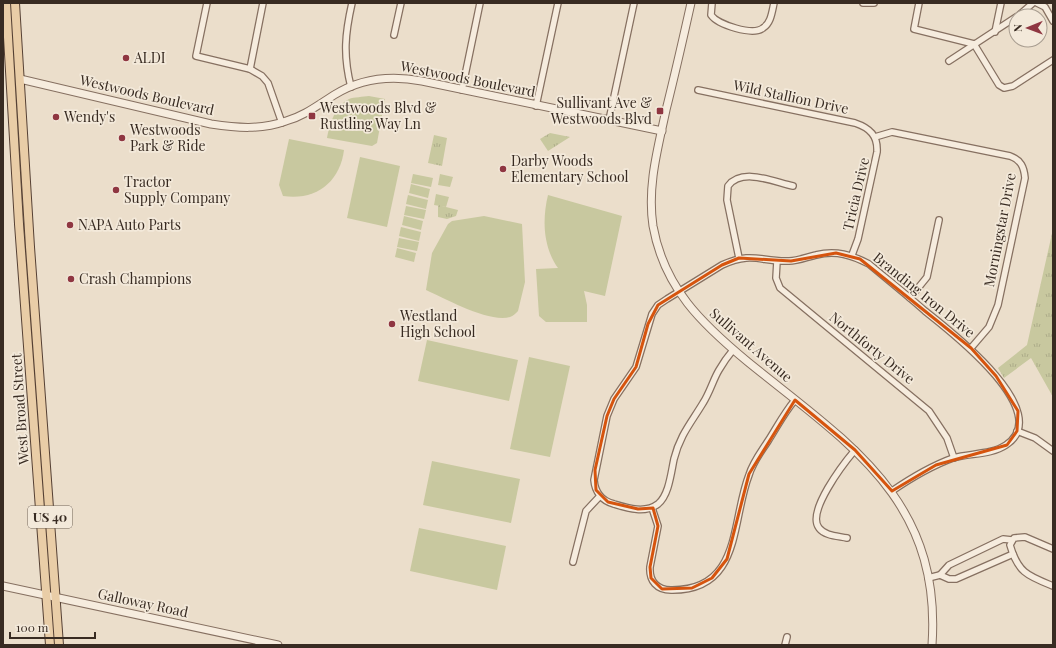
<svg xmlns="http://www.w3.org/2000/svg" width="1056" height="648" font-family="'Playfair Display',serif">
<defs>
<pattern id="park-tufts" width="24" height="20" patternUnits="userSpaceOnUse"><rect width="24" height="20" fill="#c8c89f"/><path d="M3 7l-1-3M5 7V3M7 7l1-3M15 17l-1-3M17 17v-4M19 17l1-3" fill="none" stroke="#adac89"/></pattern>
</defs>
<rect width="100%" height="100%" fill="#ebdecb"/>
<g fill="#c8c89f">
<path d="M 369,96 L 385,99 L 377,143 L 372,146 L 327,138 C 330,123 335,106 349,99 C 354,97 363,97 369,96 Z"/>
<path d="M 289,139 L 344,150 C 340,182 316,201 283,196 L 279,185 Z"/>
<path d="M 360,157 L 400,166 L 387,227 L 347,218 Z"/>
<path d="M 413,174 L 433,178 L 431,187 L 411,183 Z"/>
<path d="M 440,174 L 453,177 L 450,187 L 438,185 Z"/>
<path d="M 411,184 L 430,189 L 428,198 L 409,193 Z"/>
<path d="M 436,194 L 449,197 L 446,207 L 434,205 Z"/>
<path d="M 408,195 L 428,200 L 426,209 L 406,204 Z"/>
<path d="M 548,195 L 622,216 L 605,296 L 584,291 L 587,305 L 587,322 L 546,322 L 539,316 L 536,269 L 558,268 C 543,247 542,220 548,195 Z"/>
<path d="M 406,206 L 426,210 L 424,219 L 404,215 Z"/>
<path d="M 404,216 L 423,221 L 421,230 L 402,225 Z"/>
<path d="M 484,216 L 522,224 L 525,282 L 518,311 C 516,313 513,316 510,317 C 489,323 446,299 426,290 L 432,253 L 448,224 L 452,221 Z"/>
<path d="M 401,227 L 421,232 L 419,241 L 399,236 Z"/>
<path d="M 399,238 L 419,242 L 417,251 L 397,247 Z"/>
<path d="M 397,248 L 416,253 L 414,262 L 395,257 Z"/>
<path d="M 427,340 L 518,360 L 509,401 L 418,381 Z"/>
<path d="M 529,357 L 570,366 L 550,457 L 510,449 Z"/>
<path d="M 432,461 L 520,479 L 511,523 L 423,505 Z"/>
<path d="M 419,528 L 506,546 L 497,590 L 410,571 Z"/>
</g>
<g fill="url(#park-tufts)">
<path d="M 550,133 L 570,137 L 548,151 L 540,139 Z"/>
<path d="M 434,135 L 447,138 L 442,166 L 428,163 Z"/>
<path d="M 438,205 L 458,210 L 456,216 L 447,219 L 438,217 Z"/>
<path d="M 1053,229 L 1053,397 L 1031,358 L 1004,378 L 998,368 L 1027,345 Z"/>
</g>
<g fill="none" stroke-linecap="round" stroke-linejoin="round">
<g stroke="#867061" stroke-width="8">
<g id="minor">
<path d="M 207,3 L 196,56 L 250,69 L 262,76 L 268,83 L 282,123"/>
<path d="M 712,3 L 711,15 C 718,25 753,36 763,28 C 771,23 772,12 774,3"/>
<path d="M 863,3 L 874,3"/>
<path d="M 919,3 L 914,29 L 974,44"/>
<path d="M 1037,3 L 1045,7 L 1053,21"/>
<path d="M 1018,16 L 1033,3"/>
<path d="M 995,32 L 1001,3"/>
<path d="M 394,35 L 401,3"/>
<path d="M 974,44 L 999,85 L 1004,88 L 1013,86 L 1053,60"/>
<path d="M 949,61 L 1016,17"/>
<path d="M 250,69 L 263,3"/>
<path d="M 351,87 C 343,55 345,34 352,3"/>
<path d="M 462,90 L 480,3"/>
<path d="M 698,90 L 855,123 C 870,128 878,136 877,152 L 858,239 L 852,255"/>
<path d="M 536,106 L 558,3"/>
<path d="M 609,120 L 634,3"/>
<path d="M 875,137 L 892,132 L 1010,156 C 1021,160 1024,167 1025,178 L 998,305 L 989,327 L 971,348"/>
<path d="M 739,258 L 727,200 L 728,186 C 742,167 774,182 793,186"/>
<path d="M 777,261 L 776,278 L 780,288 L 929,411 L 947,438 L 954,458"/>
<path d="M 910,298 L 927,277 L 939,220"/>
<path d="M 733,350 C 728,356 723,363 719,370 C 713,380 710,392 703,403 C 691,423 680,435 674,459 C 671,473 669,495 658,504 C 645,514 627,508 614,504 C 602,501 595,492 594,480 L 607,416 L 614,399 L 636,367 L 652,314 L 658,305 L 667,299 L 722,265 C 753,251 760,262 789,261 C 798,261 807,257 816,255 C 836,250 852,255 869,264 C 888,280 907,295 925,311 C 949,330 1056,412 1006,445 C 991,455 970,453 953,458 C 931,466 911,478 892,491"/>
<path d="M 1017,431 L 1035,438 L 1053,451"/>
<path d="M 652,508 L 658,526 L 650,567 C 649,581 657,590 671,590 C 742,591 731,521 749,475 C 753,462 761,452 768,441 C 777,427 784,413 795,400"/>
<path d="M 847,538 C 838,536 825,536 819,528 C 806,512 844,463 855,450"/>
<path d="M 1053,549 L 1025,537 L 1014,538 L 1010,545 C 1018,573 1028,576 1053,586"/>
<path d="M 573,562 L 586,511 L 600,496"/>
<path d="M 940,575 L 949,565 L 1003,539 L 1012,540"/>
<path d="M 928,578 L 940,575 L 949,579 L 956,579 L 1013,554"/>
<path d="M 785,645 L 787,637"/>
</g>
</g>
<g stroke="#867061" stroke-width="9">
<g id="tertiary">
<path d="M 691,3 C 683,39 675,74 666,110 C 658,148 647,186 653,226 C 664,288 702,324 748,362 C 848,443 942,499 932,645"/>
<path d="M 20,79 L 211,124 C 237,128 261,130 286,121 C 304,116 318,105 334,95 C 361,78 391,75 422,81 L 662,131"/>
<path d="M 3,586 L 278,645"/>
</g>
</g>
<g stroke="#554034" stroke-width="10">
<g id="primary">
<path d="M 6,3 L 19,224 L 50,645"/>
<path d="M 15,3 L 30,247 L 59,645"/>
</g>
</g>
<use href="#minor" stroke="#f6ecde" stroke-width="5.5"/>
<use href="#tertiary" stroke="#f6ecde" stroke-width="7"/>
<use href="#primary" stroke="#e9cda7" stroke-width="8"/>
</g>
<path fill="none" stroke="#d6540e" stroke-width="3" stroke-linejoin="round" d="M 836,253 L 860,259 L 971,348 L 996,376 L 1018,411 L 1017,431 L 1007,445 L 936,465 L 892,491 L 855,450 L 795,400 L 749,474 L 727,559 L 712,578 L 692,588 L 662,589 L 651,578 L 650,567 L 658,526 L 653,508 L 638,509 L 608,502 L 596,490 L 595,470 L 607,416 L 614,399 L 636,367 L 648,324 L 658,305 L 722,265 L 739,258 L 791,261 Z"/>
<g fill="#8f3641" stroke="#f3e9da" stroke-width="1.5">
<circle cx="126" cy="58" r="4"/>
<rect x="656" y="107" width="8" height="8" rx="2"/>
<rect x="308" y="112" width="8" height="8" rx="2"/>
<circle cx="56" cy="117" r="4"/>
<circle cx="122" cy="138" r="4"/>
<circle cx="503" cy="169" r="4"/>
<circle cx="116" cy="190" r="4"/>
<circle cx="70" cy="225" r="4"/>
<circle cx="71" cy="279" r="4"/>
<circle cx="392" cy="324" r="4"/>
</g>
<g text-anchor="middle" stroke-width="3.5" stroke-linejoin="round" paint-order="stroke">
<rect fill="#f3e9da" stroke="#706459" stroke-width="1" x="28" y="506" width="44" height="22" rx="3"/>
<g font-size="13" font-weight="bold" fill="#382b22">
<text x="50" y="522">US 40</text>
</g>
<g font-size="14" fill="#382b22" stroke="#f3e9da" text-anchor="start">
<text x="134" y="63">ALDI</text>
<text x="652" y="108" text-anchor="end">Sullivant Ave &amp;<tspan x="652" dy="16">Westwoods Blvd</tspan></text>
<text x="320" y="113">Westwoods Blvd &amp;<tspan x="320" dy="16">Rustling Way Ln</tspan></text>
<text x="64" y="122">Wendy's</text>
<text x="130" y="135">Westwoods<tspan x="130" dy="16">Park &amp; Ride</tspan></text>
<text x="511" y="166">Darby Woods<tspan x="511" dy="16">Elementary School</tspan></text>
<text x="124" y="187">Tractor<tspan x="124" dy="16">Supply Company</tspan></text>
<text x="78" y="230">NAPA Auto Parts</text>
<text x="79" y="284">Crash Champions</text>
<text x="400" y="321">Westland<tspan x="400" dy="16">High School</tspan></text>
</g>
<g font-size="14" fill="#382b22" stroke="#f3e9da">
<text transform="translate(468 79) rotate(11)" y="5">Westwoods Boulevard</text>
<text transform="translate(147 95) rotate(13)" y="5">Westwoods Boulevard</text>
<text transform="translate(791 97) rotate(12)" y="5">Wild Stallion Drive</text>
<text transform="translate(856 194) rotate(-77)" y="5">Tricia Drive</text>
<text transform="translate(1000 230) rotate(-79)" y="5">Morningstar Drive</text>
<text transform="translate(924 295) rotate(39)" y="5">Branding Iron Drive</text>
<text transform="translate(751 345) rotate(41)" y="5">Sullivant Avenue</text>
<text transform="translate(872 348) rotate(39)" y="5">Northforty Drive</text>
<text transform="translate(20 409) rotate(-94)" y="5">West Broad Street</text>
<text transform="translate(143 603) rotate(12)" y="5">Galloway Road</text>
</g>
</g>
<rect width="1056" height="648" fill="none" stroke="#382b22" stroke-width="8"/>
<g transform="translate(1028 28) rotate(269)"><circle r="19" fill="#f3e9da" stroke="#a89d90"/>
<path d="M0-3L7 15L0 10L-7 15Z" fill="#8f3641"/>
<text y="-6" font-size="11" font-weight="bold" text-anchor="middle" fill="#382b22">N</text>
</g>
<path d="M10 632v6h85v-6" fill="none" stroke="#382b22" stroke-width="2"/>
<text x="16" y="632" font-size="12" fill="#382b22" stroke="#f3e9da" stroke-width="3" paint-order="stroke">100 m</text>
</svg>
